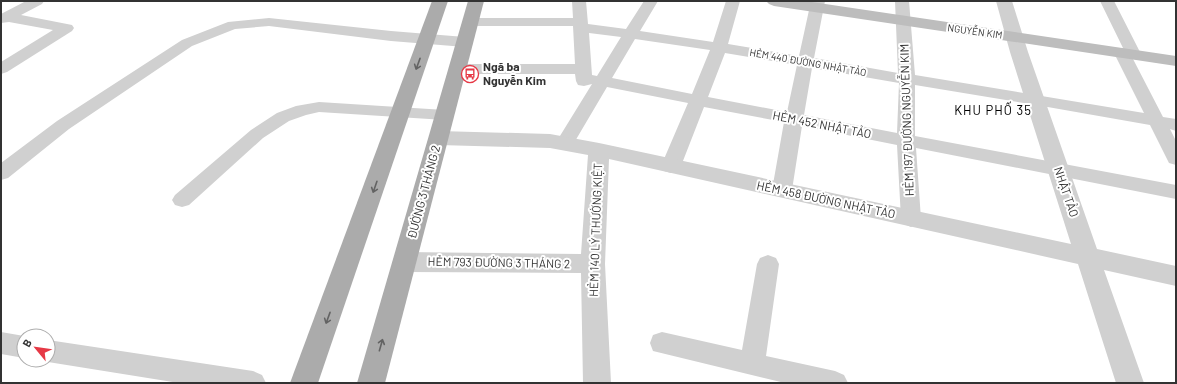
<svg xmlns="http://www.w3.org/2000/svg" width="1177" height="384" font-family="Barlow,sans-serif">
<rect width="100%" height="100%" fill="#fff"/>
<g fill="none" stroke-linecap="round" stroke-linejoin="round">
<g fill="#d0d0d0" fill-rule="evenodd">
<path d="M 26,1 L 44,1 L 42,4 L 21,15 L 67,24 L 72,25 L 74,28 L 72,31 L 7,72 L 1,74 L 1,62 L 53,30 L 9,22 L 1,23 L 1,14 Z"/>
<path d="M 572,1 L 586,1 L 588,24 L 626,29 L 644,1 L 658,1 L 640,31 L 713,42 L 726,1 L 740,1 L 728,44 L 799,56 L 811,1 L 825,1 L 814,58 L 898,73 L 895,1 L 909,1 L 915,75 L 1144,113 L 1114,53 L 1116,50 L 1123,48 L 1100,1 L 1114,1 L 1141,54 L 1139,57 L 1133,59 L 1163,117 L 1176,119 L 1176,131 L 1170,129 L 1176,141 L 1176,165 L 1169,163 L 1150,125 L 1042,106 L 915,85 L 915,136 L 1176,185 L 1176,199 L 916,148 L 921,219 L 918,224 L 911,227 L 904,224 L 901,219 L 897,145 L 802,126 L 792,190 L 789,195 L 782,197 L 775,195 L 772,190 L 784,122 L 704,107 L 681,166 L 678,171 L 671,173 L 664,171 L 661,166 L 688,103 L 607,87 L 571,148 L 564,150 L 557,148 L 555,144 L 592,84 L 584,86 L 578,85 L 576,81 L 575,74 L 458,74 L 452,72 L 450,69 L 452,66 L 458,64 L 575,64 L 573,26 L 470,26 L 465,25 L 463,22 L 465,19 L 470,18 L 573,18 ZM 589,33 L 621,37 L 597,76 L 592,75 ZM 635,39 L 710,50 L 692,94 L 612,78 ZM 725,53 L 797,65 L 787,112 L 708,97 ZM 812,68 L 899,83 L 897,133 L 804,115 Z"/>
<path d="M 269,18 L 391,31 L 465,37 L 470,39 L 473,42 L 470,45 L 465,47 L 391,41 L 269,26 L 235,29 L 192,46 L 69,129 L 8,178 L 1,180 L 1,163 L 57,121 L 182,40 L 228,22 Z"/>
<path d="M 319,102 L 445,110 L 451,111 L 454,115 L 451,119 L 445,120 L 319,112 L 306,115 L 289,121 L 263,138 L 189,205 L 182,207 L 175,205 L 172,200 L 175,195 L 251,130 L 277,113 L 296,106 Z"/>
<path d="M 768,255 L 776,258 L 779,264 L 766,356 L 835,371 L 844,375 L 848,383 L 785,383 L 653,351 L 650,343 L 653,335 L 662,332 L 742,350 L 757,264 L 760,258 Z"/>
<path d="M 1,332 L 24,336 L 24,358 L 1,354 Z"/>
<path d="M 48,340 L 253,371 L 262,375 L 266,383 L 179,383 L 48,362 L 42,360 L 48,360 Z"/>
</g>
<path fill="#d0d0d0" fill-rule="evenodd" d="M 996,1 L 1012,1 L 1028,52 L 1097,249 L 1176,266 L 1176,286 L 1104,270 L 1144,383 L 1116,383 L 1078,264 L 609,159 L 605,264 L 611,383 L 583,383 L 581,273 L 405,272 L 396,269 L 393,262 L 396,255 L 405,252 L 581,254 L 588,155 L 550,148 L 439,145 L 432,143 L 429,138 L 432,133 L 439,131 L 550,134 L 599,143 L 1071,244 L 1010,52 Z"/>
<path fill="#bdbdbd" fill-rule="evenodd" d="M 766,1 L 805,1 L 1176,56 L 1176,66 L 774,6 L 769,4 Z"/>
<g fill="#ababab" fill-rule="evenodd">
<path d="M 432,1 L 448,1 L 318,383 L 290,383 Z"/>
<path d="M 468,1 L 484,1 L 385,383 L 357,383 Z"/>
</g>
</g>
<defs><path id="oneway-shaft" d="M-6 0H5M1.5-3L5.5 0L1.5 3" fill="none" stroke-width="1.6" stroke-linecap="round" stroke-linejoin="round"/></defs>
<g stroke="#636363">
<use href="#oneway-shaft" transform="translate(418 64) rotate(110)"/>
<use href="#oneway-shaft" transform="translate(375 187) rotate(109)"/>
<use href="#oneway-shaft" transform="translate(328 318) rotate(110)"/>
<use href="#oneway-shaft" transform="translate(381 345) rotate(-74)"/>
</g>
<defs>
<g id="bus-ring" transform="scale(0.9)"><circle r="9.5" fill="#fff" stroke="#e63946" stroke-width="1.5"/><path d="M-5-6H5V4H4V6H2V4H-2V6H-4V4H-5ZM-3.5-4V0h7V-4ZM-3.5 1.2v1.5H-2V1.2ZM2 1.2v1.5H3.5V1.2Z" fill="#e63946"/></g>
</defs>
<g fill-rule="evenodd">
<use href="#bus-ring" x="470" y="74"/>
</g>
<g text-anchor="middle" stroke-width="4" stroke-linejoin="round" paint-order="stroke">
<g font-size="10" fill="#333" stroke="#fff">
<text transform="translate(975 31) rotate(8)" y="4">NGUYỄN KIM</text>
<text transform="translate(808 62) rotate(10)" y="4">HẺM 440 ĐƯỜNG NHẬT TẢO</text>
</g>
<g font-size="12" font-weight="bold" fill="#333" stroke="#fff" text-anchor="start">
<text x="483" y="71">Ngã ba<tspan x="483" dy="14">Nguyễn Kim</tspan></text>
</g>
<g font-size="12" fill="#333" stroke="#fff">
<text transform="translate(907 120) rotate(-92)" y="4">HẺM 197 ĐƯỜNG NGUYỄN KIM</text>
<text transform="translate(822 125) rotate(11)" y="4">HẺM 452 NHẬT TẢO</text>
<text transform="translate(424 192) rotate(-75)" y="4">ĐƯỜNG 3 THÁNG 2</text>
<text transform="translate(1066 192) rotate(71)" y="4">NHẬT TẢO</text>
<text transform="translate(826 200) rotate(12)" y="4">HẺM 458 ĐƯỜNG NHẬT TẢO</text>
<text transform="translate(596 230) rotate(-88)" y="4">HẺM 140 LÝ THƯỜNG KIỆT</text>
<text transform="translate(499 263) rotate(1)" y="4">HẺM 793 ĐƯỜNG 3 THÁNG 2</text>
</g>
<g font-size="13" letter-spacing="1" fill="#000" stroke="#fff">
<text x="993" y="115">KHU PHỐ 35</text>
</g>
</g>
<rect width="1177" height="384" fill="none" stroke="#333333" stroke-width="4"/>
<g transform="translate(36 348) rotate(299)"><circle r="19" fill="#ffffff" stroke="#adadad"/>
<path d="M0-3L7 15L0 10L-7 15Z" fill="#e63946"/>
<text y="-6" font-size="11" font-weight="bold" text-anchor="middle" fill="#333333">B</text>
</g>
</svg>
